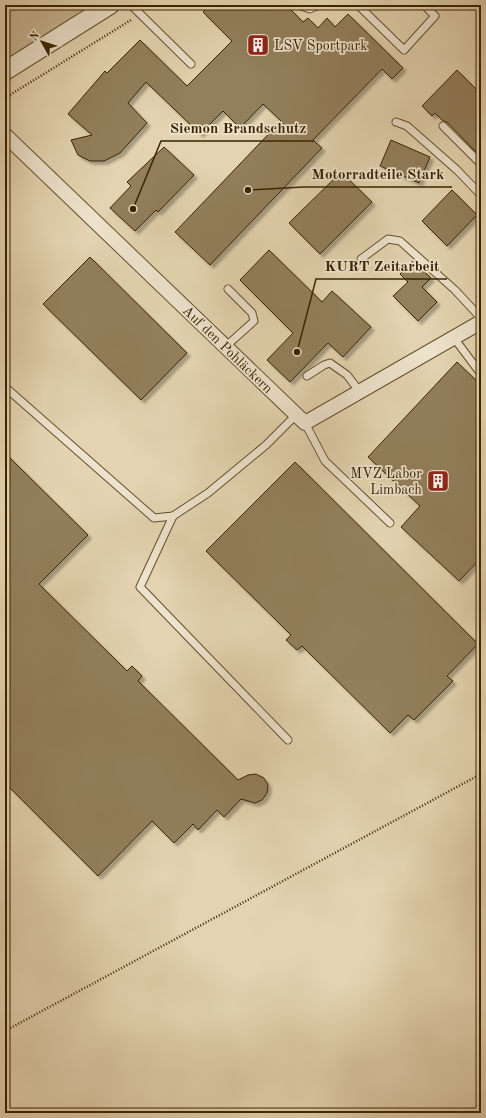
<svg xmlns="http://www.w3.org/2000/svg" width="486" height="1118" font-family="'Old Standard TT',serif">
<defs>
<filter id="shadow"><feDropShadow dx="3.5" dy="3.5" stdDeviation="1" flood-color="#0004"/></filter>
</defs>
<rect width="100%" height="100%" fill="#e3d3b0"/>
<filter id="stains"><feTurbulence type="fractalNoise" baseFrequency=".005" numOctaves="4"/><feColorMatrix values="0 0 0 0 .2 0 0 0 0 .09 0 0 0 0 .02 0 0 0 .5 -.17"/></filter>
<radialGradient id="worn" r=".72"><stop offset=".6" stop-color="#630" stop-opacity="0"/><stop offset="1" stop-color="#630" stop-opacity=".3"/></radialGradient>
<path fill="#c6b592" stroke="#806c49" d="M 9,5 L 93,5 L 5,60 L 5,7 Z"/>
<g fill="#927f5c" stroke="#3a2400" filter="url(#shadow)">
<path d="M 210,5 L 286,5 L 303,22 L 308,18 L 318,28 L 327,18 L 335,27 L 348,14 L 403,68 L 392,79 L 382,69 L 313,140 L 322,148 L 210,265 L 175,232 L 281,121 L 263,104 L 240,128 L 223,111 L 200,134 L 146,82 L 128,103 L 147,123 L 120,153 L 104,161 L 90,161 L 78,155 L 71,140 L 92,135 L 68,114 L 105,71 L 107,73 L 140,40 L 187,86 L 232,41 L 203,12 Z"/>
<path d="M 457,70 L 481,94 L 481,157 L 447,122 L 443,121 L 435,113 L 432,116 L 422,106 Z"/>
<path d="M 391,140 L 430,157 L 419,183 L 380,166 Z"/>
<path d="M 164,147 L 194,175 L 158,212 L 156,210 L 135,231 L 110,208 L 131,186 L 127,182 Z"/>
<path d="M 341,172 L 372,202 L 320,254 L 289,223 Z"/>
<path d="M 452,190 L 477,215 L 447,246 L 422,221 Z"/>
<path d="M 269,250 L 322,302 L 332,291 L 371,327 L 343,357 L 328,343 L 290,382 L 267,360 L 293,333 L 240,280 Z"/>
<path d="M 90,257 L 187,353 L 141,400 L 43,304 Z"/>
<path d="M 413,261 L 431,278 L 422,287 L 437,302 L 418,321 L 393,296 L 408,282 L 400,274 Z"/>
<path d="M 457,362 L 481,385 L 481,558 L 459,581 L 401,527 L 420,506 L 368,457 Z"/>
<path d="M 5,453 L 88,535 L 39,584 L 127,671 L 132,666 L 142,676 L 138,681 L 238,780 L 248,775 L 256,774 L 264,778 L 268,785 L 267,793 L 262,800 L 255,803 L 241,799 L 224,817 L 217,810 L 198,830 L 193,824 L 174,843 L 152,821 L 98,876 L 5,783 Z"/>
<path d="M 295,462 L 478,644 L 447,676 L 453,681 L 414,720 L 408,715 L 390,733 L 302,646 L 297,650 L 286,640 L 291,635 L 206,551 Z"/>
</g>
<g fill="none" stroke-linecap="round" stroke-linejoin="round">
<g stroke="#64502c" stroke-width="9">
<g id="service">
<path d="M 131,5 L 191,64"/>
<path d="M 298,5 L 310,9 L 319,5"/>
<path d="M 358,5 L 404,50 L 435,16 L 424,5"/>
<path d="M 396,122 L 407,126 L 457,170 L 481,195"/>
<path d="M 443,126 L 481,164"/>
<path d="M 361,259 L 388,239 L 400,241 L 455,290 L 481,318"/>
<path d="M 454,338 L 481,374"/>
<path d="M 225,347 L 254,321 L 252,313 L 228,289"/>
<path d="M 307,376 L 324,365 L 330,363 L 347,375 L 360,392"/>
<path d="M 5,387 L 154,518 L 173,516 L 208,493 L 266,445 L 296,415"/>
<path d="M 305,423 L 325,461 L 390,523"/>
<path d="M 173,516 L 140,587 L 288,740"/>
</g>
</g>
<g stroke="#64502c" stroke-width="16">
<path id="minor" d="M 5,135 L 305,423 L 481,322"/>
</g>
<g stroke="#64502c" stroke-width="20">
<path id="tertiary" d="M 5,71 L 110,5"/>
</g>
<g stroke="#3a2400" stroke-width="2.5" stroke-dasharray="1 2" stroke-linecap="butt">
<path d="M 150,8 L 155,5"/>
<path d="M 5,98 L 131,20"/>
<path d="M 5,1031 L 481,774"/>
</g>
<use href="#service" stroke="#ede2cc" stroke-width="7"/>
<use href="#minor" stroke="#ede2cc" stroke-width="14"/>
<use href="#tertiary" stroke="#ede2cc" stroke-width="18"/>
</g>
<defs>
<g id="building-square" transform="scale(1.15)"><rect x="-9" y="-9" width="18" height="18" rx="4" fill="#8f2418" stroke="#ede2cc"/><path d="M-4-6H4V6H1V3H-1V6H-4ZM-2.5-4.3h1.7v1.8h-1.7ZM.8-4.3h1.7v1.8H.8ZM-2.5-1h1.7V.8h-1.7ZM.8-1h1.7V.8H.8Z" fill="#fff"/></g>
</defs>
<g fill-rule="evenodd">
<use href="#building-square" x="258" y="45"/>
<use href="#building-square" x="438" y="481"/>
</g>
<g text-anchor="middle" stroke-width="3.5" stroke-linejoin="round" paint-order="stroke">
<g font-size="14" fill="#3a2400" stroke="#ede2cc" text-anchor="start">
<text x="274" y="50">LSV Sportpark</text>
<text x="422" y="478" text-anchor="end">MVZ Labor<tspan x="422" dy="16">Limbach</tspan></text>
</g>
<g font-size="14" fill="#3a2400" stroke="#ede2cc">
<text transform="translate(228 349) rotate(44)" y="5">Auf den Pohläckern</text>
</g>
</g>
<path fill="none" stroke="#3a2400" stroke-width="1.5" d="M133 209L161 141H314M248 190L303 187H452M297 352L316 279H447"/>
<g fill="#3a2400" stroke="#ede2cc" stroke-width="1.5">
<circle cx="133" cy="209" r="4"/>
<circle cx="248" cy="190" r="4"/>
<circle cx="297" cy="352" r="4"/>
</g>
<g font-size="15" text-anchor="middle" font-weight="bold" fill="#3a2400" stroke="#ede2cc" stroke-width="3.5" stroke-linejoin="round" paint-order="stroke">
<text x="238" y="133">Siemon Brandschutz</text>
<text x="378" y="179">Motorradteile Stark</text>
<text x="382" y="271">KURT Zeitarbeit</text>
</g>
<rect width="486" height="1118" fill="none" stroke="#e3d3b0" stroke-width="20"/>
<rect x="6" y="6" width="474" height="1106" fill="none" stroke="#3a2400" stroke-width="2"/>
<rect x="10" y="10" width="466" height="1098" fill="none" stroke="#3a2400"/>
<g transform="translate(42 42) rotate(309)" stroke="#ede2cc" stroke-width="3" paint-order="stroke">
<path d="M0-3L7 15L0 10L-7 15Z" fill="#3a2400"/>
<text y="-6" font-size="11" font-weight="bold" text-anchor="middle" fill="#3a2400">N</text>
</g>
<rect width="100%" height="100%" filter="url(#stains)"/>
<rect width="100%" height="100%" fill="url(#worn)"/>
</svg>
